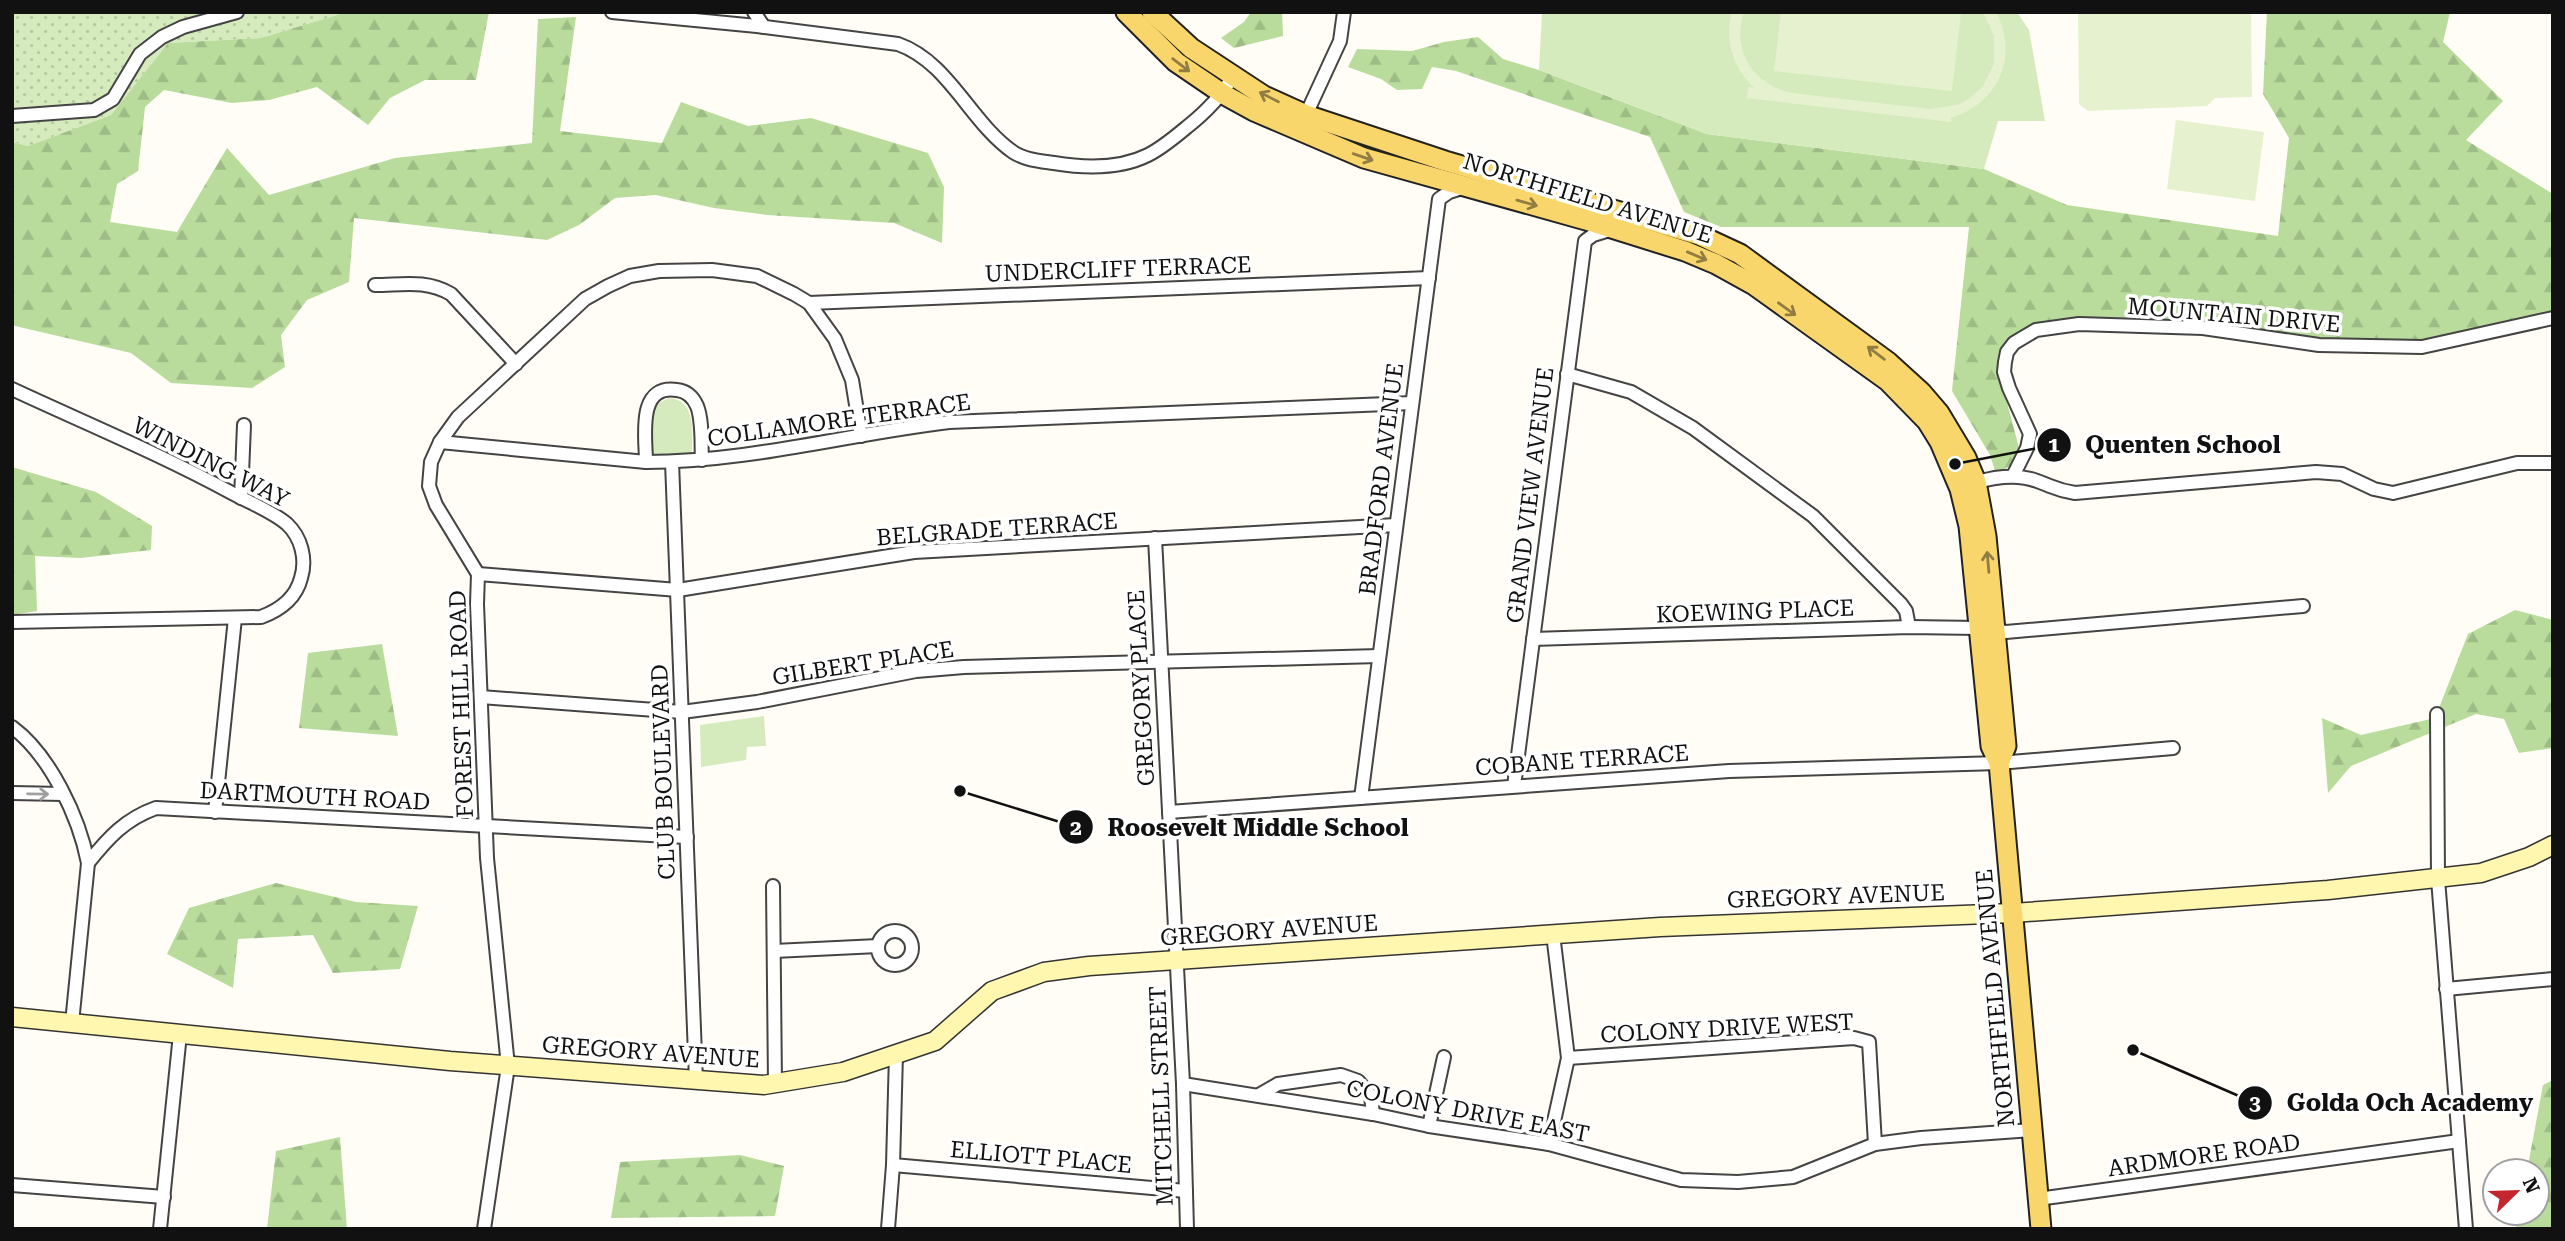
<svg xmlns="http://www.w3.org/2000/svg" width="2565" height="1241" font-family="'Roboto Serif',serif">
<defs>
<pattern id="grass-dots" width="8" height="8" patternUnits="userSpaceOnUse" patternTransform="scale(1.75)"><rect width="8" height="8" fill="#d5ebbd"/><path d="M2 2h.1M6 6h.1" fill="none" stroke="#b6c8a1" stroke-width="1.8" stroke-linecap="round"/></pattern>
<pattern id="forest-firs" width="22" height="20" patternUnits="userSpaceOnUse" patternTransform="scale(1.75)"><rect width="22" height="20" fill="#b9dc9c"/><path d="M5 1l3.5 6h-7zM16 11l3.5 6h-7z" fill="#9ebc85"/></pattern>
</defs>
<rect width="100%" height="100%" fill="#fffdf5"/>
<path fill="url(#grass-dots)" d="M 12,12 L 347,12 L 261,38 L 168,43 L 111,115 L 28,146 L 12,142 Z"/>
<g fill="url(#forest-firs)">
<path d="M 347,12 L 489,12 L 476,80 L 425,80 L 390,98 L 368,125 L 317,87 L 269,100 L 232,103 L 164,90 L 145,107 L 138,171 L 117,184 L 110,222 L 177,232 L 227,148 L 269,195 L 395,158 L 532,143 L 538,19 L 576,17 L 560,131 L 662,143 L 681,102 L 748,126 L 811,118 L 928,153 L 944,187 L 942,243 L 894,223 L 767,215 L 714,208 L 656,195 L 615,198 L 579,225 L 547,240 L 354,218 L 349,282 L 307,300 L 281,335 L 285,367 L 252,388 L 171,383 L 131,353 L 15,326 L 12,323 L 12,142 L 28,146 L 111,115 L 168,43 L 261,38 Z"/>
<path d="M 1251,12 L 1282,12 L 1283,36 L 1234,48 L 1221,38 L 1244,22 Z"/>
<path d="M 2267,12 L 2450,12 L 2443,42 L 2503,101 L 2466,140 L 2553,194 L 2553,320 L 2422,350 L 2037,322 L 2001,347 L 1997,365 L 2022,459 L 1996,474 L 1990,455 L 1952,391 L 1969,227 L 1721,227 L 1684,212 L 1650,137 L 1456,71 L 1432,67 L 1422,89 L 1397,90 L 1381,79 L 1348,67 L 1357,49 L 1412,51 L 1444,42 L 1478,37 L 1503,59 L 1539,70 L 1707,134 L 1984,169 L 2067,205 L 2278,236 L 2289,138 L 2263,94 Z"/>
<path d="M 12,467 L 96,492 L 152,526 L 151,550 L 81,558 L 35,556 L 37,611 L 12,615 Z"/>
<path d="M 2515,610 L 2553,620 L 2553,748 L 2519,753 L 2504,719 L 2476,714 L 2351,766 L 2328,793 L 2322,718 L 2361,735 L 2435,718 L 2468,634 Z"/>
<path d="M 382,644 L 398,736 L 299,728 L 308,653 Z"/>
<path d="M 276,883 L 356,902 L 418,906 L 400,969 L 333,973 L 313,935 L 238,939 L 233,988 L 167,954 L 189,908 Z"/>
<path d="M 2553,1080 L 2553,1229 L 2516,1229 L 2519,1213 L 2537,1213 L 2537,1171 L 2527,1171 L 2543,1085 Z"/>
<path d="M 340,1137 L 347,1229 L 267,1229 L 276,1151 Z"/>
<path d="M 740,1155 L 784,1166 L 775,1216 L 611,1218 L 620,1162 Z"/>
</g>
<g fill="#d5ebbd">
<path d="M 1542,12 L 2017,12 L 2029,30 L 2045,121 L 1998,121 L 1984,169 L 1707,134 L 1539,70 Z"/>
<path d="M 672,398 C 697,404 692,433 692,453 L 689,456 L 656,457 L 653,454 C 652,433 644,402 672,398 Z"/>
<path d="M 764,716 L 766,746 L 747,747 L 746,760 L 701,767 L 700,725 Z"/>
</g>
<g fill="#e6f2cf">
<path d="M 1732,12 L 1744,12 C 1731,50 1753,85 1792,93 L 1930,109 L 1957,105 L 1969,99 L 1983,86 L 1994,64 L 1994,36 L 1983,12 L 1996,12 C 2019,56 1999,103 1951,118 L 1951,122 L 1747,98 L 1748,87 L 1754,88 C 1733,67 1724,41 1732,12 Z"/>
<path d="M 1781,12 L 1961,12 L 1952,91 L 1774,71 Z"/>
<path d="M 2078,12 L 2251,12 L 2252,97 L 2215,98 L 2207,106 L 2088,111 L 2079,104 Z"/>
<path d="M 2176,120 L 2264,132 L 2255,201 L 2167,189 Z"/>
</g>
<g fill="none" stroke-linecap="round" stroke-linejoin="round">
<g stroke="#444" stroke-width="16">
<g id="street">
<path d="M 612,12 L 757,26 L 898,44 C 949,62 970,122 1013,152 C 1025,160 1040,161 1054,163 C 1084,168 1120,169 1148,155 C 1162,148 1175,137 1187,127 C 1206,112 1221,97 1233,76"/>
<path d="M 754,12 L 764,27"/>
<path d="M 12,116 L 94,110 L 113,99 L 140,54 L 162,37 L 183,27 L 237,12"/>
<path d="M 1304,119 L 1340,41 L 1344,12"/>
<path d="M 375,285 C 401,285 426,279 451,294 L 516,364"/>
<path d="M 809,303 L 1429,278"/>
<path d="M 1567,374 L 1631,392 L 1693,428 L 1813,516 L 1901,604 L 1906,611 L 1909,627"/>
<path d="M 12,389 C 85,423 160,454 230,492 C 248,502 272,511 287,524 C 301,537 307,559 301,578 C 296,598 280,610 261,617 L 12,622"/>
<path d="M 440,442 L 646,462 C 748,462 848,434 949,422 L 1412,403"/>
<path d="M 646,462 C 646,438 636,384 677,390 C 686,391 693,397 697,406 C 703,421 701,444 702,460"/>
<path d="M 672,462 L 696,1081"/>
<path d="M 2013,476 L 2027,448 L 2030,434 L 2009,388 L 2004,372 L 2005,362 L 2007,352 L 2014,343 L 2036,330 L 2079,324 L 2203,328 L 2319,345 L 2422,347 L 2553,318"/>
<path d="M 1970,485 C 1990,477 2017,473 2037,481 C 2054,487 2056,490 2075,493 L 2316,472 L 2342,474 L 2374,489 L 2393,493 L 2517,463 L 2553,463"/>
<path d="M 241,498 L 244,425"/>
<path d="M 1155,538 L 1183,1084 L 1187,1229"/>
<path d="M 478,574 L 678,590 L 914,552 L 1396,525"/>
<path d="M 1533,639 L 1909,627 L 1979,628 L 2006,632 L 2303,606"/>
<path d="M 481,697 L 682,712 L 757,702 L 916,671 L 964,667 L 1379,656"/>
<path d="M 2437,714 L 2438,879 L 2466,1229"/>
<path d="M 12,727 C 50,755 79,817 88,863 L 72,1023"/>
<path d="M 1514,786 L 1585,241 L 1593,235 L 1613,229"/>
<path d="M 12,793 L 63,794"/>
<path d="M 1361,798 L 1439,199 L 1449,192 L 1465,187"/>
<path d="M 215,812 L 235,618"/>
<path d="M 1169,812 L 1729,771 L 1999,763 L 2173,748"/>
<path d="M 88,863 C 108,838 125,819 156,808 L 687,837"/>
<path d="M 773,886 L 775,1084"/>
<circle cx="895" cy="948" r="17"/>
<path d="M 774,951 L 878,946"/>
<path d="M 2446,989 L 2553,979"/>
<path d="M 1568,1058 L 1854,1038 L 1869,1042 L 1875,1144"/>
<path d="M 1183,1084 L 1373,1114 L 1429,1126 L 1549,1144 L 1681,1180 L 1738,1182 L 1793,1177 L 1875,1144 L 1921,1138 L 2032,1130"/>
<path d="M 1259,1095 L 1278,1084 L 1341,1075 L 1358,1081 L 1371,1096 L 1373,1114"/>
<path d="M 1429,1126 L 1444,1057"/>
<path d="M 1549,1144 L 1568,1058 L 1553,934"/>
<path d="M 893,1165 L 1186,1191"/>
<path d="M 12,1185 L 164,1197"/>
<path d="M 2038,1199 L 2459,1141"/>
<path d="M 160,1229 L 180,1034"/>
<path d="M 484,1229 L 508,1066 L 487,858 L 477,604 L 478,574 L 436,505 L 429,486 L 431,462 L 440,442 L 458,417 L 585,299 L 608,286 L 630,276 L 659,271 L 712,270 L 757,276 L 794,294 L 809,303 L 835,339 L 852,380 L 861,436"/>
<path d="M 888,1229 L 893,1165 L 896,1054"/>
</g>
</g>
<g stroke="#333" stroke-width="21">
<path id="secondary" d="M 12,1017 L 450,1061 L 764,1085 L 843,1072 L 935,1041 L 992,991 L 1044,972 L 1089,966 L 1660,927 L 2013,913 L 2328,890 L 2481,873 L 2529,857 L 2553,845"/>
</g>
<g stroke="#222" stroke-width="23">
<g id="primary">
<path d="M 1126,12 L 1176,62 L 1223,94 L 1254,111 L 1364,158 L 1586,220 L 1685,251 L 1716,264 L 1754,285 L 1888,381 L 1927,421 L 1940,442 L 1960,489 L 1969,526 L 1991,746 L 1999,763 L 2041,1229"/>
<path d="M 1152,12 L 1191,48 L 1264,96 L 1306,115 L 1445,161 L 1699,235 L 1740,254 L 1888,362 L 1921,392 L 1939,413 L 1966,458 L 1976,482 L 1986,536 L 2006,746 L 1999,763"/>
</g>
</g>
<use href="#street" stroke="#fff" stroke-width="12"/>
<use href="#secondary" stroke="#fff6b0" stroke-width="18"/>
<use href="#primary" stroke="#f9d66b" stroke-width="19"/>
</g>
<defs><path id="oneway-shaft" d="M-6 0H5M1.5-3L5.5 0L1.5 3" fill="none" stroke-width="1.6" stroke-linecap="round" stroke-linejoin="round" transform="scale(1.75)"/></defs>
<g stroke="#917d42">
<use href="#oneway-shaft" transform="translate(1181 65) rotate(37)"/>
<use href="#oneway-shaft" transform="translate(1269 97) rotate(-153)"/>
<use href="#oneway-shaft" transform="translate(1363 157) rotate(19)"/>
<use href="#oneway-shaft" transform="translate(1527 203) rotate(16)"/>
<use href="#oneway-shaft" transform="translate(1697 256) rotate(23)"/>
<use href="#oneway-shaft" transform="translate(1787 309) rotate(36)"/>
<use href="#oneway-shaft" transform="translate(1876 353) rotate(-143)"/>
<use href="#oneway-shaft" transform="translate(1988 562) rotate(-95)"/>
</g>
<use stroke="#a0a0a0" href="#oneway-shaft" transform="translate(38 794) rotate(1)"/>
<g text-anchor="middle" stroke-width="7" stroke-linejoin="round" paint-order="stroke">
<g font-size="23" fill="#111" stroke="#fff">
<text transform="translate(1588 198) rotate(17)" y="8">NORTHFIELD AVENUE</text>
<text transform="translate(1118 269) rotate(-2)" y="8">UNDERCLIFF TERRACE</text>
<text transform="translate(2234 315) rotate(5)" y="8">MOUNTAIN DRIVE</text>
<text transform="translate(839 420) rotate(-8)" y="8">COLLAMORE TERRACE</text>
<text transform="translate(211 462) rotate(27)" y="8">WINDING WAY</text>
<text transform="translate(1381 479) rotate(-83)" y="8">BRADFORD AVENUE</text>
<text transform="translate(1530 495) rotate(-83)" y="8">GRAND VIEW AVENUE</text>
<text transform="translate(997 529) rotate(-4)" y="8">BELGRADE TERRACE</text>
<text transform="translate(1755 611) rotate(-2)" y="8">KOEWING PLACE</text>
<text transform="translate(863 663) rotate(-9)" y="8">GILBERT PLACE</text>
<text transform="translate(1141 688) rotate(-93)" y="8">GREGORY PLACE</text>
<text transform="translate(461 704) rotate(-92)" y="8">FOREST HILL ROAD</text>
<text transform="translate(1582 760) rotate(-4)" y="8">COBANE TERRACE</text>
<text transform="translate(663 772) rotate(-92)" y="8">CLUB BOULEVARD</text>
<text transform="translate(315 796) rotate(3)" y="8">DARTMOUTH ROAD</text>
<text transform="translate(1836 896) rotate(-2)" y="8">GREGORY AVENUE</text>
<text transform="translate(1269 930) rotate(-4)" y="8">GREGORY AVENUE</text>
<text transform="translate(1995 998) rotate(-95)" y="8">NORTHFIELD AVENUE</text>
<text transform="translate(1727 1028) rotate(-3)" y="8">COLONY DRIVE WEST</text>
<text transform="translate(651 1052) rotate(4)" y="8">GREGORY AVENUE</text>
<text transform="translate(1161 1096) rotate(-92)" y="8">MITCHELL STREET</text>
<text transform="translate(1468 1111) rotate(11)" y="8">COLONY DRIVE EAST</text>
<text transform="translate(2204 1155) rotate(-8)" y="8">ARDMORE ROAD</text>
<text transform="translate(1041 1157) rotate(5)" y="8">ELLIOTT PLACE</text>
</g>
</g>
<path fill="none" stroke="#111" stroke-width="2.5" d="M1955 464L2054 445M960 791L1076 827M2133 1050L2255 1103"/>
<g fill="#111" stroke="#fff" stroke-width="2.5">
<circle cx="1955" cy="464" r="7"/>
<circle cx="960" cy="791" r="7"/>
<circle cx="2133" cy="1050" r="7"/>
<circle cx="2054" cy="445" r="18"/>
<circle cx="1076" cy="827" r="18"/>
<circle cx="2255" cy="1103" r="18"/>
</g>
<g font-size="21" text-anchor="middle" font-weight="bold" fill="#fff">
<text x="2054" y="452">1</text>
<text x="1076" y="835">2</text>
<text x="2255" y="1110">3</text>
</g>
<g font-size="24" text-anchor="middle" font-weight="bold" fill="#111" stroke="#fff" stroke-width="7" stroke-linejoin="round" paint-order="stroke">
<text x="2183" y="453">Quenten School</text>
<text x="1258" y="836">Roosevelt Middle School</text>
<text x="2410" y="1111">Golda Och Academy</text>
</g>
<rect width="2565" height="1241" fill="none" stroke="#111111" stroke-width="28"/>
<g transform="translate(2516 1192) rotate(67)"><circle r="33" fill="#ffffff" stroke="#a0a0a0" stroke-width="2"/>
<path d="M0-5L12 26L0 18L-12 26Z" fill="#c4262e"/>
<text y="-10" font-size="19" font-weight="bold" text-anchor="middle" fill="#111111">N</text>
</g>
</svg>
